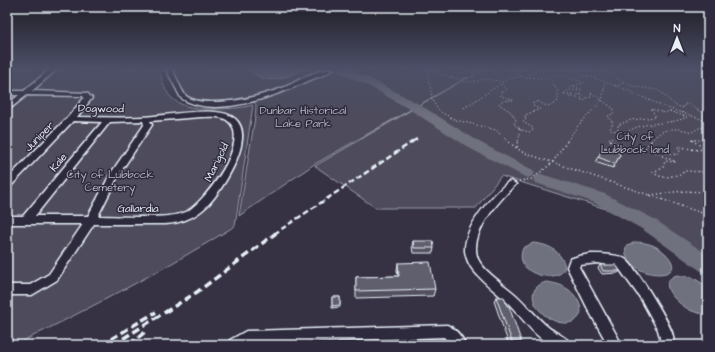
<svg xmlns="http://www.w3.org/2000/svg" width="715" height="352" font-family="'Architects Daughter',sans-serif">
<rect width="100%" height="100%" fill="#363244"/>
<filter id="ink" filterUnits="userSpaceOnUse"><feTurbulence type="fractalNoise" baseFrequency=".025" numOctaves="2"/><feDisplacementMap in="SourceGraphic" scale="8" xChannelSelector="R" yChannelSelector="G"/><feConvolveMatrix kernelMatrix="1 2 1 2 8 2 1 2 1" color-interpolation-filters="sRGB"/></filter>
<g filter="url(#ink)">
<g fill="#4d4b5c" stroke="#9a9eaa">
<path d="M 7,69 L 160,69 C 164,105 185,109 216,109 C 229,109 241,108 253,105 L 235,226 C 164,270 90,308 15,345 L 7,345 Z"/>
<path d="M 173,69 L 708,69 L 708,275 L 625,215 L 501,176 L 476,208 L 376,208 L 315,166 L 468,77 L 313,165 L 239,216 L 255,117 L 256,105 L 252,99 C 236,101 200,107 187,96 C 181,91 176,77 173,69 Z"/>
</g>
<g fill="#70717f" stroke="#a0a4af">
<path d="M 249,69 L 305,69 C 285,77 267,88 249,69 Z"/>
<path d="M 635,242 C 647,242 658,246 666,254 C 695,284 620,279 626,247 Z"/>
<path d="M 533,243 C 544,244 554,247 560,256 C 583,286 509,282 523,248 Z"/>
<path d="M 677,275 L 692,277 L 708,287 L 708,314 C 702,314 697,313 692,311 C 680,306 653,283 677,275 Z"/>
<path d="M 546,282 C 553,283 560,284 566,288 C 577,294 590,315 572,322 C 549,330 514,292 546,282 Z"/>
</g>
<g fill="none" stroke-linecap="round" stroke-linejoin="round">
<g fill="#70717f" fill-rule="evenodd">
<path d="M 338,69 L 349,69 L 377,82 L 417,103 L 481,143 L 533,170 L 535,173 L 533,176 L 528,178 L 523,176 L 471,149 L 409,109 L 369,86 L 339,72 Z"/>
<path d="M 541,174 L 605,194 L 654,219 L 708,255 L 708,273 L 701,271 L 642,229 L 593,202 L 536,183 L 533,179 L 536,175 Z"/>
</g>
<g stroke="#e8f1f8" stroke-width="3">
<g id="minor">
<path d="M 50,69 L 57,69 L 32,91 L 87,93 L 92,98 L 77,117 C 99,117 121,118 143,117 C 166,116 211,106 231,116 C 261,132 222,191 207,206 C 201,212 193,217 185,220 C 172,225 159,224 146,224 C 128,224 111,224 94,224 L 57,280 L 32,295 L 7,295 L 7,285 L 30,285 L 49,274 L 83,224 L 7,224 L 7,216 L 23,216 L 102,122 L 73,121 L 10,187 L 7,188 L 7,179 L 68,117 L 84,98 L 83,96 L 27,95 L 7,111 L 7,105 L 19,95 L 7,95 L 7,91 L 24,91 ZM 201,117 C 209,117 221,115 228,121 C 252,140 205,202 186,212 C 168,220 119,216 98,216 L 119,174 L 152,125 L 150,121 ZM 143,121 L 144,125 L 111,173 L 88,216 L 35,216 L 110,122 Z"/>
<path d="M 166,69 L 172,69 C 176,76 181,91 186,96 C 193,102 205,102 213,102 C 238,102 261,96 285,87 C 300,80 316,69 333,69 C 327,75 316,77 308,81 C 276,96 214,120 181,98 Z"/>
<path d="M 511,181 L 516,184 L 514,186 C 498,202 468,235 478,259 C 484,272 505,285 516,295 C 527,305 536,317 548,327 C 555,333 568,337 572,345 C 566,345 556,347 550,344 C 532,335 521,315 507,302 C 495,291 483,282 473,270 C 469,265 466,258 465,251 C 464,226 491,197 508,182 Z"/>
<path d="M 591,254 C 601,254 617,254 625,259 C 635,265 671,324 673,336 C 674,339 673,342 673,345 L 659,345 L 660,337 L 658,330 L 641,299 L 618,267 L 598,263 L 580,265 L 579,267 L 622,345 L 608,345 L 588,309 L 567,267 L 570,259 L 579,256 Z"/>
<path d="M 447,325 C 455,328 462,337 466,345 L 450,345 L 444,337 L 228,345 L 230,340 L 246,331 Z"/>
</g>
</g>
<g stroke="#e8f1f8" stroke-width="1" stroke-dasharray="1 2.5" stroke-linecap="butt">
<path d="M 428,69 C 443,75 457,82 473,77 L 476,72 L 497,69"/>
<path d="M 517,69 L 519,75 L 526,77 L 540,69"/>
<path d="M 564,69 C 584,74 603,81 622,88 C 637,94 650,101 665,107 C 679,112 694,116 708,122"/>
<path d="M 573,69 L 608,73 L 632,86 L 657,90 L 664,95 L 676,106 L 684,108 L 684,104 C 693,103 696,112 705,112 L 703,108 L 708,109"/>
<path d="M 429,70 C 426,81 433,88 431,97 L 436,107 L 442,113 L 456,120 L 496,130 L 507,141"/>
<path d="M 473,76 L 472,72 L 483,69"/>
<path d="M 526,77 L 550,78 L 558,74 L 583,82 L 584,83 L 569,87 L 580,88 L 582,90 L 581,91 L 569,90 L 563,94 L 573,94 L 569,97 L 578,97 L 578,94 L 584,96 L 580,99 L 584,101 L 586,98 L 592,97 L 590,94 L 592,93 L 614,109 L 614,113 L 608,116 L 613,123 L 610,129 L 612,131 L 618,130 L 618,125 L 631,120 L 656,117 L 651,109 L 665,113 L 669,111 L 687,117 C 668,126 645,120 627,132 L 625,137 L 609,138 L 611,141"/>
<path d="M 576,77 L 588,76"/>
<path d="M 509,79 L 523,76"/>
<path d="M 464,81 L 471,82 L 486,79 L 504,82"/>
<path d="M 501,84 L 507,90 L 501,92 L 501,96 L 513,100 L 502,101 L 499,104 L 511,112 L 516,120 L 514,124 L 521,130 L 518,141"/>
<path d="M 615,86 L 625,83"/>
<path d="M 464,108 L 523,69"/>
<path d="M 519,129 L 529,132 L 533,130 L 533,128 L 523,122 L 526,119 L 525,115 L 540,109 L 533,106 L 533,103 L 538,101 L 544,105 L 551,106 L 558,101 L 558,92 L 550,78"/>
<path d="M 567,141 L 577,127 L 602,100 L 605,83"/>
<path d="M 651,141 C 663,127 675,127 692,132 L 701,127 L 708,130"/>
<path d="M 694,141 L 691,140 L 708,140"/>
</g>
<g stroke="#e8f1f8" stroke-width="1.5" stroke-dasharray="1 3" stroke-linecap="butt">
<path d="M 506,140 L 522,152 L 708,215"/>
<path d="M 610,140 L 636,153 L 643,151 L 652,140"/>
<path d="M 692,140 L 705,149 L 695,150 L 678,146 L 680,152 L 678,155 L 654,150 L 656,153 L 676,162 L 665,161 L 663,168 L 653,172 C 661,180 672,176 682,174 L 684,171 L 708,172"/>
<path d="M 517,147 L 519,140"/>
<path d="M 519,181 L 532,179 L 552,163 L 568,140"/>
<path d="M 650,195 L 683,191 L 708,192"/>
</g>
<use href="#minor" fill="#2f2a3d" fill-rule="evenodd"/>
<path stroke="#e8f1f8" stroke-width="2" stroke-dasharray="5 2.5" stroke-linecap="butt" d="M 413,141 L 417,139"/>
<path stroke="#e8f1f8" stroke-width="2.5" stroke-dasharray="6 3" stroke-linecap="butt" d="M 274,234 L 415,140"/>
<g stroke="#e8f1f8" stroke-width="3.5" stroke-dasharray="8 4" stroke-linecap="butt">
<path d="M 101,345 L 156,312"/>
<path d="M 113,345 L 197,292 L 276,233"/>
<path d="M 129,345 L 146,331"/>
</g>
</g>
<g fill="#53515f" stroke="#e8f1f8">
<path d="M 620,155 L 613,168 L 595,162 L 598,157 Z"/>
<path d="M 413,241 L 434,248 L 433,253 L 413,253 L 412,246 Z"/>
<path d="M 398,263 L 435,289 L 433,296 L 356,298 L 356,277 L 398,276 L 397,270 Z"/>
<path d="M 600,265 L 620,271 L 618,273 L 602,274 L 598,268 Z"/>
<path d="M 332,297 L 340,297 L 340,307 L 332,308 Z"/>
<path d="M 496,297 L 507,306 L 521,341 L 519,345 L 509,345 L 494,301 Z"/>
</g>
<g fill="#605e6e" stroke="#e8f1f8">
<path d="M 603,148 L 611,148 L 619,152 L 620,155 L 615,164 L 598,157 Z"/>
<path d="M 413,241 L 433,241 L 434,248 L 414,248 Z"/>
<path d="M 430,262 L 435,289 L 356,291 L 356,277 L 399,276 L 398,263 Z"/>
<path d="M 600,265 L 616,265 L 620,271 L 603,271 Z"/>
<path d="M 332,297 L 340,297 L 340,305 L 332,306 Z"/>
<path d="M 496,297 L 504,297 L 507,306 L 509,306 L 521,341 L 512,342 Z"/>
<path d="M 419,340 L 449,340 L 450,345 L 419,345 Z"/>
<path d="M 305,344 L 305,345 L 256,345 Z"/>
</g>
</g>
<linearGradient id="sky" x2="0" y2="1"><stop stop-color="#1e1c25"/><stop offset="0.58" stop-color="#4c4f67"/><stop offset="1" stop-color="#4c4f67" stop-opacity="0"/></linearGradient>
<rect width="715" height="118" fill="url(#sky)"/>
<g text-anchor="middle" stroke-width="3" stroke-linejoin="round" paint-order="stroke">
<g font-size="11" fill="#e8f1f8" stroke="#2f2a3d">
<text transform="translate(101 108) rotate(1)" y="4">Dogwood</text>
<text transform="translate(39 136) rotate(-46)" y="4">Juniper</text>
<text transform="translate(58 162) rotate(-51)" y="4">Kale</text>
<text transform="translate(216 162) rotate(-64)" y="4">Marigold</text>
<text x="138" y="212">Gallardia</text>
</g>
<g font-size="11" fill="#b2b7c1" stroke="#2f2a3d">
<text x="303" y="114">Dunbar Historical<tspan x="303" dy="13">Lake Park</tspan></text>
<text x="635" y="140">City of<tspan x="635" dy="13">Lubbock land</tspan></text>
<text x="110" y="178">City of Lubbock<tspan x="110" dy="13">Cemetery</tspan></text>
</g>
</g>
<rect width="715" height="352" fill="none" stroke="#2f2a3d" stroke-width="24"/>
<rect x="12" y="12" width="691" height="328" fill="none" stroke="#e8f1f8" stroke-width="1.5" filter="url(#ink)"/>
<g transform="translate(677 38)" stroke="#2f2a3d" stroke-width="3" paint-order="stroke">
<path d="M0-3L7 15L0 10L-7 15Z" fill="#e8f1f8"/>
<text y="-6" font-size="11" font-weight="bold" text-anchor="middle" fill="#e8f1f8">N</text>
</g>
</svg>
